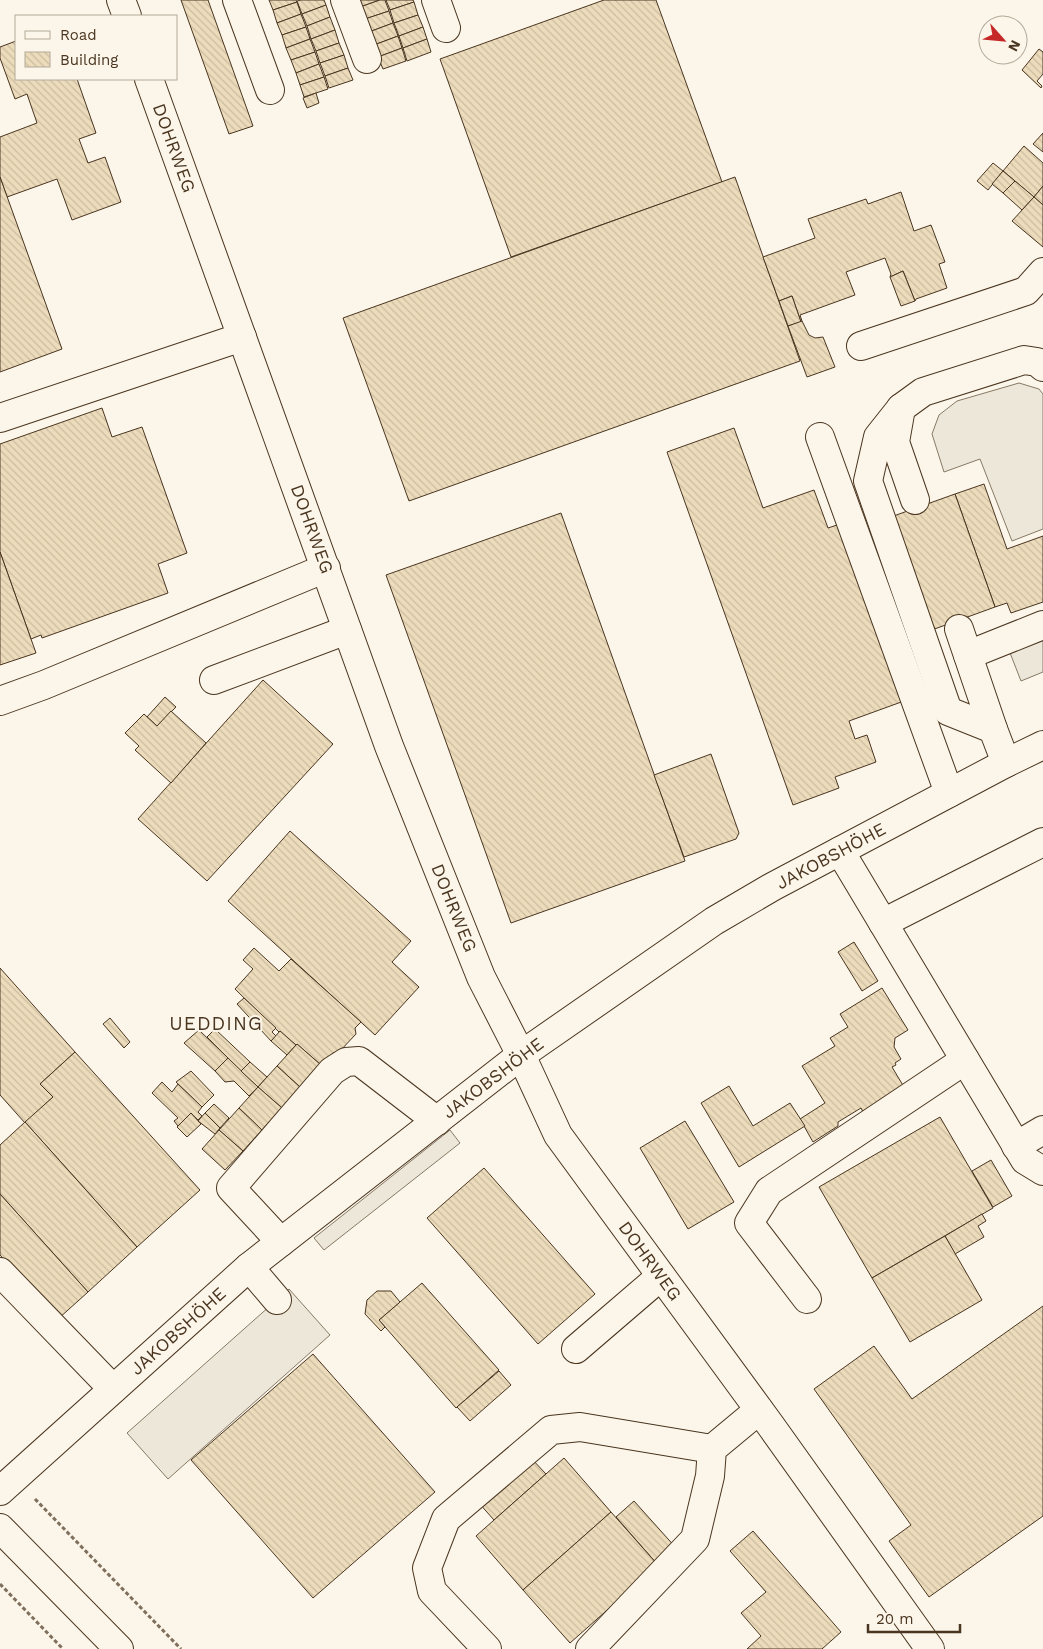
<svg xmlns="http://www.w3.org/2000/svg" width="1043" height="1649" font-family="'Work Sans',sans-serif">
<defs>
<pattern id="building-back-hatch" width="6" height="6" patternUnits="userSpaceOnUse" patternTransform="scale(1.25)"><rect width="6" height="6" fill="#ecdcbc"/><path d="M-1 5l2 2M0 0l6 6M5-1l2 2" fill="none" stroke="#ccbda1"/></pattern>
</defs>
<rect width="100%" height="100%" fill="#fbf6e9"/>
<g fill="#ede7d9" stroke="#887966">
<path d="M 1019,383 L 1039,389 L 1043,394 L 1043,529 L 1012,541 L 980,459 L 944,472 L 932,434 L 939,415 L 957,401 Z"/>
<path d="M 1043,625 L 1043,672 L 1021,681 L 1005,640 Z"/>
<path d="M 450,1130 L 460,1143 L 324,1250 L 314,1238 Z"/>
<path d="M 289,1289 L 330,1335 L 168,1479 L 127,1433 Z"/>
</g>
<g fill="url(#building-back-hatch)" stroke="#4a3520">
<path d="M 181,0 L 208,0 L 253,126 L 229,134 Z"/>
<path d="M 269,0 L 296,0 L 297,2 L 273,10 Z"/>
<path d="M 301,0 L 324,0 L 326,5 L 302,14 L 297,1 Z"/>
<path d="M 358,0 L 380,0 L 360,7 Z"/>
<path d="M 380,0 L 385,0 L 389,11 L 365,19 L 360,7 Z"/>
<path d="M 386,0 L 413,0 L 414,2 L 390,10 Z"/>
<path d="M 604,0 L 656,0 L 722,182 L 511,257 L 440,59 Z"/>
<path d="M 297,2 L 301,14 L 277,23 L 273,10 Z"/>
<path d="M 414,2 L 418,15 L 394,23 L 390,10 Z"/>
<path d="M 326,5 L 330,17 L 307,26 L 302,14 Z"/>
<path d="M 389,11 L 393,23 L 369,32 L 365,19 Z"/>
<path d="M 301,14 L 306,27 L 282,35 L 277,23 Z"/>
<path d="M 418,15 L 423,27 L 399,36 L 394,23 Z"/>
<path d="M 330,17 L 335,30 L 311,39 L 307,26 Z"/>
<path d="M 393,23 L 398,36 L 374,45 L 369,32 Z"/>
<path d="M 306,27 L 310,39 L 286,48 L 282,35 Z"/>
<path d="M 423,27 L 427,39 L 403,48 L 399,36 Z"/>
<path d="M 335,30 L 339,43 L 316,51 L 311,39 Z"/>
<path d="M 398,36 L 402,48 L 378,57 L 374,45 Z"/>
<path d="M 310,39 L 315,52 L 291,60 L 286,48 Z"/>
<path d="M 427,39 L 431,52 L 407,61 L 403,48 Z"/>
<path d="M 16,41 L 16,79 L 77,79 L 96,133 L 79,139 L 88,163 L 105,157 L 121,202 L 72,220 L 57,179 L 7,197 L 0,177 L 0,137 L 37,123 L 27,94 L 15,99 L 0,58 L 0,47 Z"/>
<path d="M 339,43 L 344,55 L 320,63 L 316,51 Z"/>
<path d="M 402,48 L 406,61 L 383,69 L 378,57 Z"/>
<path d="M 1039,49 L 1043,52 L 1043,74 L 1037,81 L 1042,86 L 1041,88 L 1022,70 Z"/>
<path d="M 315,52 L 319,64 L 296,73 L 291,60 Z"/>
<path d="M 344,55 L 348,68 L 325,76 L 320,63 Z"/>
<path d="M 319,64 L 324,77 L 300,85 L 296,73 Z"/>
<path d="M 348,68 L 353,80 L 329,88 L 325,76 Z"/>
<path d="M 324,77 L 328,89 L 304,97 L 300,85 Z"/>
<path d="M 316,93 L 319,103 L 307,108 L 303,98 Z"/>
<path d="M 1043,133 L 1043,152 L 1033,144 Z"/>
<path d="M 1024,146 L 1043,163 L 1043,186 L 1034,197 L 1003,171 Z"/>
<path d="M 993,163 L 1003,171 L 988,190 L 977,181 Z"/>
<path d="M 1003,171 L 1015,181 L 1003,193 L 992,184 Z"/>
<path d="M 0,177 L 62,349 L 0,372 Z"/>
<path d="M 735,177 L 800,361 L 409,501 L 343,318 Z"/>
<path d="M 1015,181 L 1034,197 L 1022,210 L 1003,193 Z"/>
<path d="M 1043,186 L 1043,205 L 1034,197 Z"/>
<path d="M 901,192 L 914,231 L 931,225 L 945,262 L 939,264 L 947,288 L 916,299 L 915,301 L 903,271 L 890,277 L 891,274 L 885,258 L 846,272 L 855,295 L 800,315 L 802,321 L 801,322 L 792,296 L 779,301 L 763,257 L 815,238 L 808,219 L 866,199 L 868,204 Z"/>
<path d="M 1034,197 L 1043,205 L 1043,247 L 1012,221 Z"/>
<path d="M 903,271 L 915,301 L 901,306 L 890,277 Z"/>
<path d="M 792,296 L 801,322 L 788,326 L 779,301 Z"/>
<path d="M 802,321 L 809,335 L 815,338 L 823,337 L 835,367 L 807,377 L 788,326 Z"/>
<path d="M 102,408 L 112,437 L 142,427 L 187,553 L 158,564 L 168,593 L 42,638 L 41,635 L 31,639 L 0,552 L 0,444 Z"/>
<path d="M 734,428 L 763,508 L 814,490 L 828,528 L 840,524 L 904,701 L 849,721 L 855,739 L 867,735 L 876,762 L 835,777 L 839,788 L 793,805 L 667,452 Z"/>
<path d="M 984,484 L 1007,549 L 1043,536 L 1043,602 L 1011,613 L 1007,603 L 995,607 L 955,494 Z"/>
<path d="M 955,494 L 995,607 L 929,631 L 888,518 Z"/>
<path d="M 561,513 L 685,861 L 511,923 L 386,575 Z"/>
<path d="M 0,552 L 36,653 L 0,665 Z"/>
<path d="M 263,680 L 333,744 L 207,881 L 138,819 Z"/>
<path d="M 165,697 L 176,707 L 157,726 L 147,717 Z"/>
<path d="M 171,711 L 206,743 L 171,783 L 135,750 L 139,746 L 125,733 L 144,714 L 157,726 Z"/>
<path d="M 711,754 L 739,833 L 736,839 L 684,857 L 654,775 Z"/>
<path d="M 290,831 L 411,941 L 392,962 L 419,987 L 375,1035 L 228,901 Z"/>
<path d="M 854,942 L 878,981 L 862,991 L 838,952 Z"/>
<path d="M 254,948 L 279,971 L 291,959 L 361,1022 L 355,1028 L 356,1034 L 339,1052 L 333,1053 L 321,1065 L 297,1044 L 296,1045 L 279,1032 L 235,989 L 253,969 L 243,960 Z"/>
<path d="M 0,968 L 75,1052 L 40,1084 L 53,1097 L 25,1123 L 0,1095 Z"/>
<path d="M 882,988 L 908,1030 L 895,1038 L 894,1047 L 901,1059 L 895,1063 L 896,1065 L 892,1067 L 904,1087 L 863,1112 L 861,1108 L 838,1122 L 838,1126 L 813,1142 L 800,1119 L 825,1103 L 802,1066 L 835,1046 L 830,1038 L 848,1027 L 840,1014 Z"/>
<path d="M 244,998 L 276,1028 L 272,1032 L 276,1036 L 271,1041 L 237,1004 Z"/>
<path d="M 110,1018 L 130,1042 L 124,1048 L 103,1024 Z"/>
<path d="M 215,1029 L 250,1062 L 241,1071 L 207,1037 Z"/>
<path d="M 199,1030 L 228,1058 L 215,1071 L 184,1043 Z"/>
<path d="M 280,1031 L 296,1045 L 287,1055 L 271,1041 Z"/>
<path d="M 297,1044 L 321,1065 L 301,1088 L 277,1066 Z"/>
<path d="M 75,1052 L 200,1190 L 137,1247 L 25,1122 L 53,1097 L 40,1084 Z"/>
<path d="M 228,1058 L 258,1087 L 249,1096 L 234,1081 L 225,1082 L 215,1071 Z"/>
<path d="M 250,1062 L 267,1077 L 258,1087 L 241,1071 Z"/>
<path d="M 277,1066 L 301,1088 L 282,1108 L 258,1087 Z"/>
<path d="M 191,1071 L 214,1095 L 202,1107 L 176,1082 Z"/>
<path d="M 162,1082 L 172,1092 L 178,1084 L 202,1107 L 198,1112 L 202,1116 L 198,1120 L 191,1113 L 178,1126 L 174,1121 L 178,1118 L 152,1093 Z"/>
<path d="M 729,1086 L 753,1126 L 790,1103 L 805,1126 L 739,1167 L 701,1103 Z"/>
<path d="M 258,1087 L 282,1108 L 262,1130 L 239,1108 Z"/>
<path d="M 214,1104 L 229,1118 L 220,1128 L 205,1113 Z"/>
<path d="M 239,1108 L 262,1130 L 243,1151 L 219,1130 Z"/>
<path d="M 191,1113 L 201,1124 L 187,1137 L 177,1127 Z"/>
<path d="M 205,1113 L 220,1128 L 215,1134 L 198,1121 Z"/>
<path d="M 940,1117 L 993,1208 L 872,1278 L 819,1187 Z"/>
<path d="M 685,1121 L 734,1202 L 688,1229 L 640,1148 Z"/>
<path d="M 25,1122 L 137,1247 L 88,1292 L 0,1194 L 0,1145 Z"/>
<path d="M 219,1130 L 243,1151 L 225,1170 L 202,1149 Z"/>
<path d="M 991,1160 L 1012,1196 L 993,1207 L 972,1171 Z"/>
<path d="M 484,1168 L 595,1294 L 538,1344 L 427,1218 Z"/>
<path d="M 0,1194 L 88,1292 L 58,1319 L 0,1255 Z"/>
<path d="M 982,1214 L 986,1221 L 978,1226 L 984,1237 L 955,1254 L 945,1236 Z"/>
<path d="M 945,1236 L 982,1300 L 910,1342 L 872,1278 Z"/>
<path d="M 422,1283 L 499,1370 L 456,1408 L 379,1320 Z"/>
<path d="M 377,1291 L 391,1291 L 400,1302 L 379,1320 L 385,1327 L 381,1331 L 365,1314 L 367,1300 Z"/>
<path d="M 1043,1306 L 1043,1516 L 929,1597 L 889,1541 L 911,1525 L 814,1389 L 874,1346 L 912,1399 Z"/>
<path d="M 313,1354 L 435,1492 L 313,1598 L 191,1460 Z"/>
<path d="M 499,1371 L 511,1385 L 470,1421 L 457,1407 Z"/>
<path d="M 530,1457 L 546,1474 L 494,1520 L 478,1502 Z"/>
<path d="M 564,1458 L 611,1512 L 523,1590 L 476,1536 Z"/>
<path d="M 634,1501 L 677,1549 L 658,1565 L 616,1517 Z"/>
<path d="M 611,1512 L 658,1565 L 570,1643 L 523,1590 Z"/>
<path d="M 753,1531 L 841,1632 L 822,1649 L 747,1649 L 761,1636 L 741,1613 L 766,1592 L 730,1551 Z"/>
</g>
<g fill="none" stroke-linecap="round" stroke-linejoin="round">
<g stroke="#4a3520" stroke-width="30">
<g id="minor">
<path d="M 121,0 L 127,16"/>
<path d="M 237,0 L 270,90"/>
<path d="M 345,0 L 367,59"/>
<path d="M 436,0 L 446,28"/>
<path d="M 149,79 L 389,746 L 481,977 L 521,1055 L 558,1135 L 771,1426 L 930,1649"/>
<path d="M 861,346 L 1026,291 L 1043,272"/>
<path d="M 901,408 L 878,437 L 868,481 L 948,711 L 993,729 L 1006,763"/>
<path d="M 0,418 L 242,337"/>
<path d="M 820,437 L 949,793"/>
<path d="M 915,500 L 895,442 L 901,408 L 923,392 L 1024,360 L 1037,362 L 1043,367"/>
<path d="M 959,629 L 993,729"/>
<path d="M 968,655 L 1043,625"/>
<path d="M 214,680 L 347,630"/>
<path d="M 0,701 L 44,685 L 326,568"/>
<path d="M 840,851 L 1025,1160 L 1043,1171"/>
<path d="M 883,923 L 1043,842"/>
<path d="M 1016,1146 L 1043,1130"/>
<path d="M 281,1242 L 231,1188 L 332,1071 L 346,1062 L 359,1061 L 437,1121"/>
<path d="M 249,1267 L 277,1300"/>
<path d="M 0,1272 L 113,1389"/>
<path d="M 807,1299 L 749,1223 L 769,1191 L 965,1060"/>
<path d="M 576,1349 L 661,1276"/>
<path d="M 0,1491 L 249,1267 L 521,1055 L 714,921 L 772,887 L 1006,763 L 1043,745"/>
<path d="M 487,1649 L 432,1591 L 427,1568 L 446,1519 L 551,1430 L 580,1427 L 712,1449"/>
<path d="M 590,1649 L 695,1539 L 710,1476 L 712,1449 L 759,1410"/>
</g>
</g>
<g stroke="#4a3520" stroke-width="30">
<path id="major" d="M 0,1528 L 119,1649"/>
</g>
<g stroke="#7f6f5c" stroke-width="3" stroke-dasharray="4 2.5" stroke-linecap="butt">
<path d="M 35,1499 L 181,1649"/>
<path d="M 0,1584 L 63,1649"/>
</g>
<use href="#minor" stroke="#fbf6e9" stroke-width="28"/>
<use href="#major" stroke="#fbf6e9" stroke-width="28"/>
</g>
<g text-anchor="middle" stroke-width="4" stroke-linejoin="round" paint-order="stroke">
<g font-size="18" fill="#4a3520" stroke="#fbf6e9">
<text transform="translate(174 148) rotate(70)" y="6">DOHRWEG</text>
<text transform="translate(312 529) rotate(70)" y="6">DOHRWEG</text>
<text transform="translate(831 856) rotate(-28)" y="6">JAKOBSHÖHE</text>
<text transform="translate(454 908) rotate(68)" y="6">DOHRWEG</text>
<text transform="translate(493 1078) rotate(-37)" y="6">JAKOBSHÖHE</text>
<text transform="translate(650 1261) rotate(54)" y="6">DOHRWEG</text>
<text transform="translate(178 1331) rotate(-42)" y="6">JAKOBSHÖHE</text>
</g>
<g font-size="19" letter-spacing="1" fill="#4a3520" stroke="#fbf6e9">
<text x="216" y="1030">UEDDING</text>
</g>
</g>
<rect x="15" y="15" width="162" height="65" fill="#fbf6e9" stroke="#b4a999"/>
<rect x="25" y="31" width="25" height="8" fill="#fbf6e9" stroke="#b4a999"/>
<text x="60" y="40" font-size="15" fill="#4a3520">Road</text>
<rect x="25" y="52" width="25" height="15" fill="url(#building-back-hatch)" stroke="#b4a999"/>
<text x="60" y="65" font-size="15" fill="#4a3520">Building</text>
<g transform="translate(1003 40) rotate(117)"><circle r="24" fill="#fbf6e9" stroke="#b4a999"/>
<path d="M0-4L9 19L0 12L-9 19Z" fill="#c62828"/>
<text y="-8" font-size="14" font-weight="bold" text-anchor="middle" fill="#4a3520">N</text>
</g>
<path d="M868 1624v8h92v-8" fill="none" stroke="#4a3520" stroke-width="2.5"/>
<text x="876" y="1624" font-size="15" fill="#4a3520" stroke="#fbf6e9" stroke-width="4" paint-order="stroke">20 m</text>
</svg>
